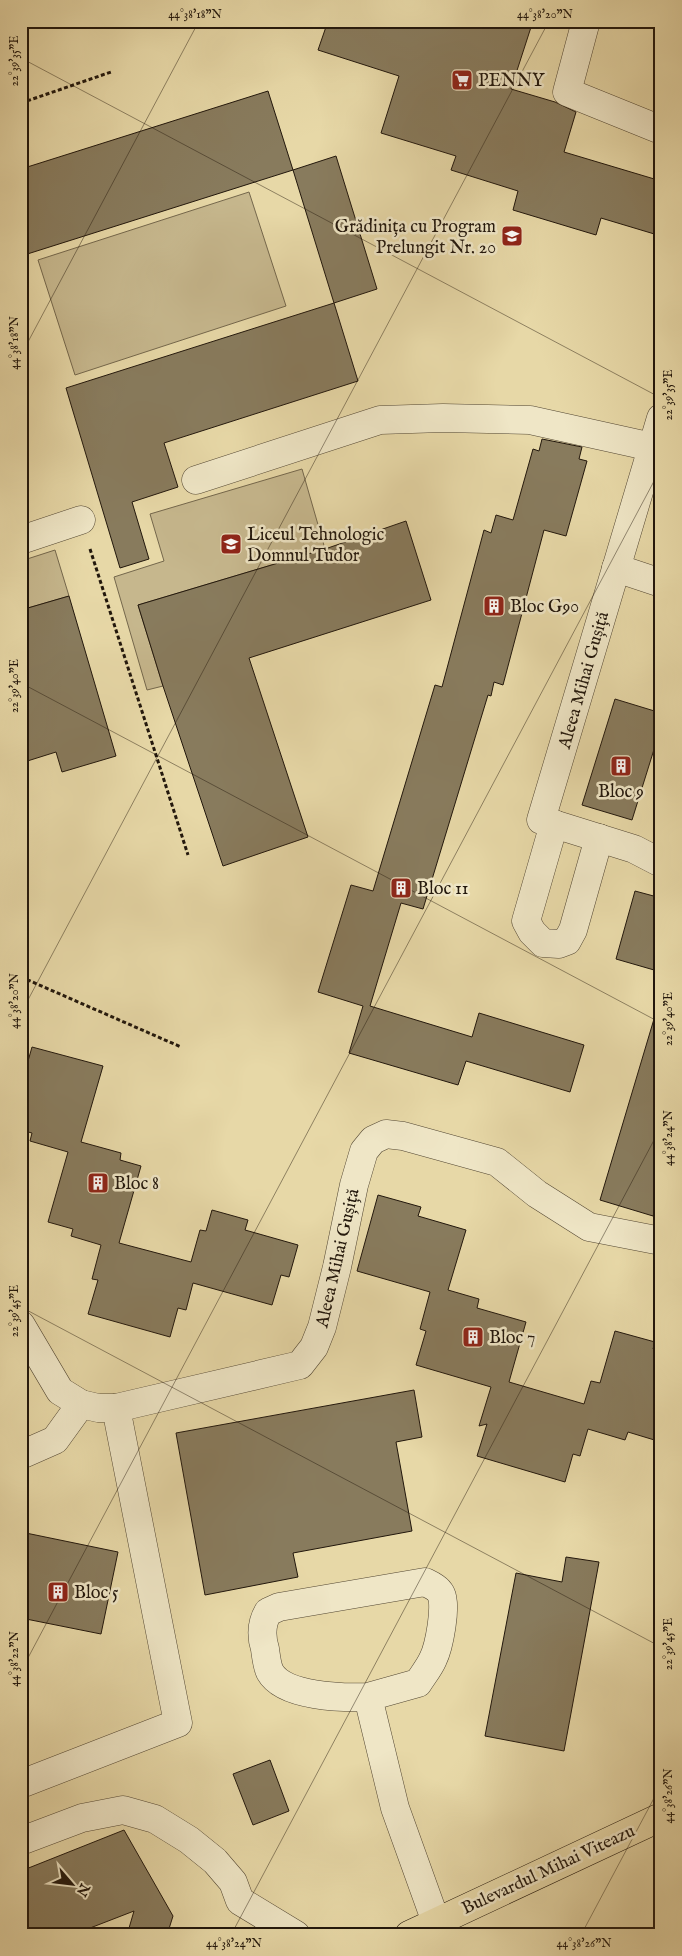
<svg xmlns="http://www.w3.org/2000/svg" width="682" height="1956" font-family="'IM FELL English',serif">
<rect width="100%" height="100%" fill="#e7d8a7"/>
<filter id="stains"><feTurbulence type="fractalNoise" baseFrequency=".004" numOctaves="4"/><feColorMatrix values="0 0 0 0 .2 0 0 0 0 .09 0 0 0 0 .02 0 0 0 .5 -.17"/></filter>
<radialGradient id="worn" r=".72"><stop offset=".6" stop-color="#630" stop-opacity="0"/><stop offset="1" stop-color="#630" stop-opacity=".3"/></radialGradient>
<g fill="#c6b78d" stroke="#74674c">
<path d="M 249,192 L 286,306 L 75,375 L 38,260 Z"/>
<path d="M 302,469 L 325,549 L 138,605 L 163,686 L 147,690 L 114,577 L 164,561 L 150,514 Z"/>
<path d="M 55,550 L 69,596 L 21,610 L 21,561 Z"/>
</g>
<g fill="#887b5d" stroke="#22170c">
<path d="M 328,21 L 533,21 L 511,89 L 555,102 L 576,112 L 564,152 L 661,181 L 661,236 L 601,218 L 596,235 L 513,210 L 518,191 L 451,170 L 456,156 L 381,133 L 399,76 L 318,50 Z"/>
<path d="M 268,91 L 293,170 L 21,256 L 21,169 Z"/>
<path d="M 336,156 L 377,289 L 334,303 L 293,170 Z"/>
<path d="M 334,303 L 358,381 L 164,443 L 178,487 L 132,502 L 149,559 L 120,568 L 66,388 Z"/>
<path d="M 542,439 L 582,447 L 579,459 L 587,461 L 566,536 L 544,530 L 503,685 L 494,682 L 491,696 L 488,695 L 423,909 L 401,903 L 370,1006 L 472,1037 L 479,1013 L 584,1045 L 570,1092 L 466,1061 L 458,1085 L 349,1053 L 363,1006 L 318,992 L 351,885 L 373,891 L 435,685 L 442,687 L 484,530 L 491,533 L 496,515 L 513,520 L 533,449 L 539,451 Z"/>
<path d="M 406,521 L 431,600 L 249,658 L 308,837 L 223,866 L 163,686 L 138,605 L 325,549 Z"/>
<path d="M 69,596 L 116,756 L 62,772 L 56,752 L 21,763 L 21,610 Z"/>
<path d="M 615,699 L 661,713 L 661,727 L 632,820 L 582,805 Z"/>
<path d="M 635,891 L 661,898 L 661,972 L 616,959 Z"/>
<path d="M 654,1019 L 661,1020 L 661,1190 L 653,1216 L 600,1200 Z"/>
<path d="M 32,1047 L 103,1066 L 81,1142 L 121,1153 L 120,1160 L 141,1166 L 119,1243 L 191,1262 L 200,1230 L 206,1231 L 212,1210 L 248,1220 L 245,1230 L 298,1245 L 289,1277 L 281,1275 L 272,1305 L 193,1283 L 186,1310 L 178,1308 L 170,1337 L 88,1314 L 98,1280 L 92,1279 L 101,1245 L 71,1236 L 73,1229 L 48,1222 L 68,1152 L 30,1141 L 32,1133 L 21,1130 L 21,1086 Z"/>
<path d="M 378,1195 L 421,1207 L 418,1216 L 466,1230 L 448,1290 L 479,1299 L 477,1308 L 526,1322 L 509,1382 L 584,1404 L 591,1381 L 600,1383 L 615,1331 L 655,1342 L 653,1349 L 661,1351 L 661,1442 L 628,1432 L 625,1440 L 588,1429 L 580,1456 L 573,1454 L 565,1482 L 477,1456 L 487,1424 L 479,1426 L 491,1387 L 416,1365 L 426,1331 L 420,1329 L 430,1292 L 357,1271 Z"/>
<path d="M 414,1390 L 422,1437 L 396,1442 L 412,1531 L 293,1553 L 298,1577 L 205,1595 L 176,1433 Z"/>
<path d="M 21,1532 L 118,1552 L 101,1634 L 21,1618 Z"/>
<path d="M 566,1557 L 599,1562 L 564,1751 L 485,1736 L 516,1573 L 562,1582 Z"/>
<path d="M 270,1760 L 289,1811 L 253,1825 L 233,1774 Z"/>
<path d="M 124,1830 L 173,1916 L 167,1935 L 127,1935 L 134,1911 L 72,1935 L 21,1935 L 21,1871 Z"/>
</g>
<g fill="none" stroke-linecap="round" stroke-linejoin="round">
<g stroke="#534733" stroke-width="29">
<g id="minor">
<path d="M 586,21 L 567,92 L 661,130"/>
<path d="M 661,418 L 541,820 L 634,849 L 661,863"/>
<path d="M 196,480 L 380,420 L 443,418 L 530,420 L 652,447"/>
<path d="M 21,540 L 81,520"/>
<path d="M 616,568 L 661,583"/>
<path d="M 554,824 L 526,921 L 532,932 L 543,943 L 559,944 L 567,941 L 573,930 L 599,838"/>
<path d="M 21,1325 L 60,1391 L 81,1404 L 98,1408 L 116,1408 L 300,1365 L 314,1347 L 322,1327 L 337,1267 L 354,1185 L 364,1151 L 373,1140 L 386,1134 L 403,1136 L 497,1162 L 537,1194 L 589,1227 L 661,1241"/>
<path d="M 21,1455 L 55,1440 L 81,1404"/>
<path d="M 368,1697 C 343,1698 284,1697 270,1672 C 267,1666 266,1656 265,1649 C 261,1636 261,1624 268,1612 L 279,1607 L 425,1582 C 431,1585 438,1588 441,1594 C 447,1606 439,1647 433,1659 C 429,1668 423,1675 418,1683 L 368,1697 L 395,1808 L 436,1922"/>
<path d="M 21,1784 L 178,1723 L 116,1408"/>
<path d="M 21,1841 L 82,1818 L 123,1810 L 155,1819 L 189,1840 L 215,1861 L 233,1882 L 240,1901 L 296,1935"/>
</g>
</g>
<g stroke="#22170c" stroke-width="29">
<path id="major" d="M 409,1935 L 661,1817"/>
</g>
<g stroke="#22170c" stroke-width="3" stroke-dasharray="4 2.5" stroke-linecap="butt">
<path d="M 21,103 L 111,72"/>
<path d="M 90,549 L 188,855"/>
<path d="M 21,977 L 181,1047"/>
</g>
<use href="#minor" stroke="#efe6c6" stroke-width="28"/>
<use href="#major" stroke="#e7d8a7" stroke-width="28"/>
</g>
<path fill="none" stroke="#22170c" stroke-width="1" stroke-opacity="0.45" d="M 21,58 L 661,398M 21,355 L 199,21M 21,683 L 661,1023M 21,1013 L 549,21M 21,1307 L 661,1647M 21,1671 L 661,468M 21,1932 L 27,1935M 231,1935 L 661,1127M 581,1935 L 661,1785"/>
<defs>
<g id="supermarket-square" transform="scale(1.125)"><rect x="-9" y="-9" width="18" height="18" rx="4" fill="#8f2418" stroke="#efe6c6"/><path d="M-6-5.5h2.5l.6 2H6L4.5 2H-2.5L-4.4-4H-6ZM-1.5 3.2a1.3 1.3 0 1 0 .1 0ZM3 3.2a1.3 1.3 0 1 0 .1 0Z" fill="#fff"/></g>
<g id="school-square" transform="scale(1.125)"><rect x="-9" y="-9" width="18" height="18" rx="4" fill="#8f2418" stroke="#efe6c6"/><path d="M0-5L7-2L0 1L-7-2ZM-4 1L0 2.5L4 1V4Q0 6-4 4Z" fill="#fff"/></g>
<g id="building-square" transform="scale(1.125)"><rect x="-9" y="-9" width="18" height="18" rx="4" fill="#8f2418" stroke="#efe6c6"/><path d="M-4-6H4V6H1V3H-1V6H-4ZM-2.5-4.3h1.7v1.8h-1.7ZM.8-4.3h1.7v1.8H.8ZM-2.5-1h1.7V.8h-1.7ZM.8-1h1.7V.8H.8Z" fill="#fff"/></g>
</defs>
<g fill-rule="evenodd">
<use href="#supermarket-square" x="462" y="80"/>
<use href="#school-square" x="512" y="236"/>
<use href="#school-square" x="231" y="544"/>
<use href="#building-square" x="494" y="606"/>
<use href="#building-square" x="621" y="766"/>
<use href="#building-square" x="401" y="888"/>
<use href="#building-square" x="98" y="1183"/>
<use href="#building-square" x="473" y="1337"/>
<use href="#building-square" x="58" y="1592"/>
</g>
<g text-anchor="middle" stroke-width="5" stroke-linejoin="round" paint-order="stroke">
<g font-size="18" fill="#22170c" stroke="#efe6c6" text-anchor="start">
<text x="478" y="86">PENNY</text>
<text x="496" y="232" text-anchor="end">Grădinița cu Program<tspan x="496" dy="21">Prelungit Nr. 20</tspan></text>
<text x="247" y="540">Liceul Tehnologic<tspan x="247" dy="21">Domnul Tudor</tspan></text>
<text x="510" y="612">Bloc G90</text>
<text x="621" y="797" text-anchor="middle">Bloc 9</text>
<text x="417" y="894">Bloc 11</text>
<text x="114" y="1189">Bloc 8</text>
<text x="489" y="1343">Bloc 7</text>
<text x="74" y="1598">Bloc 5</text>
</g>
<g font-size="18" fill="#22170c" stroke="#efe6c6">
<text transform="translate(583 680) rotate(-74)" y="6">Aleea Mihai Gușiță</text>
<text transform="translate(337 1258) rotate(-77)" y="6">Aleea Mihai Gușiță</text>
<text transform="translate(548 1869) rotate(-25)" y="6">Bulevardul Mihai Viteazu</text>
</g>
</g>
<rect width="682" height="1956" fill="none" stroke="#e7d8a7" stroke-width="55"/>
<g transform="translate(72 1884) rotate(118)" stroke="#efe6c6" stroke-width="4" paint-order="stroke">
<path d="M0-4L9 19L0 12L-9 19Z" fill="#22170c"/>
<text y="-8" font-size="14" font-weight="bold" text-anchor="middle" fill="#22170c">N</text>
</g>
<rect x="28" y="28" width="626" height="1900" fill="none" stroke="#22170c" stroke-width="2"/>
<g font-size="12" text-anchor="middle" fill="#22170c">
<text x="195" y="18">44°38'18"N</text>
<text x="545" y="18">44°38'20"N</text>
<text transform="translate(14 61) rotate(-90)" y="4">22°39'35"E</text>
<text transform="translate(14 343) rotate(-90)" y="4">44°38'18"N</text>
<text transform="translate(668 395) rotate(-90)" y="4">22°39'35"E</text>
<text transform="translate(14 686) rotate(-90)" y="4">22°39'40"E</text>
<text transform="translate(14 1001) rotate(-90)" y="4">44°38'20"N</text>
<text transform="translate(668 1019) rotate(-90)" y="4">22°39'40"E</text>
<text transform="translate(668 1138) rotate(-90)" y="4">44°38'24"N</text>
<text transform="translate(14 1311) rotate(-90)" y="4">22°39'45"E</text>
<text transform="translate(668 1644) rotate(-90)" y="4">22°39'45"E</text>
<text transform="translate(14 1659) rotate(-90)" y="4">44°38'22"N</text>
<text transform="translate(668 1796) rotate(-90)" y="4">44°38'26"N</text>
<text x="234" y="1947">44°38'24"N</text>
<text x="584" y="1947">44°38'26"N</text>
</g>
<rect width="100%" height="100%" filter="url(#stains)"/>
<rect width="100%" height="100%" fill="url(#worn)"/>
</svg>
